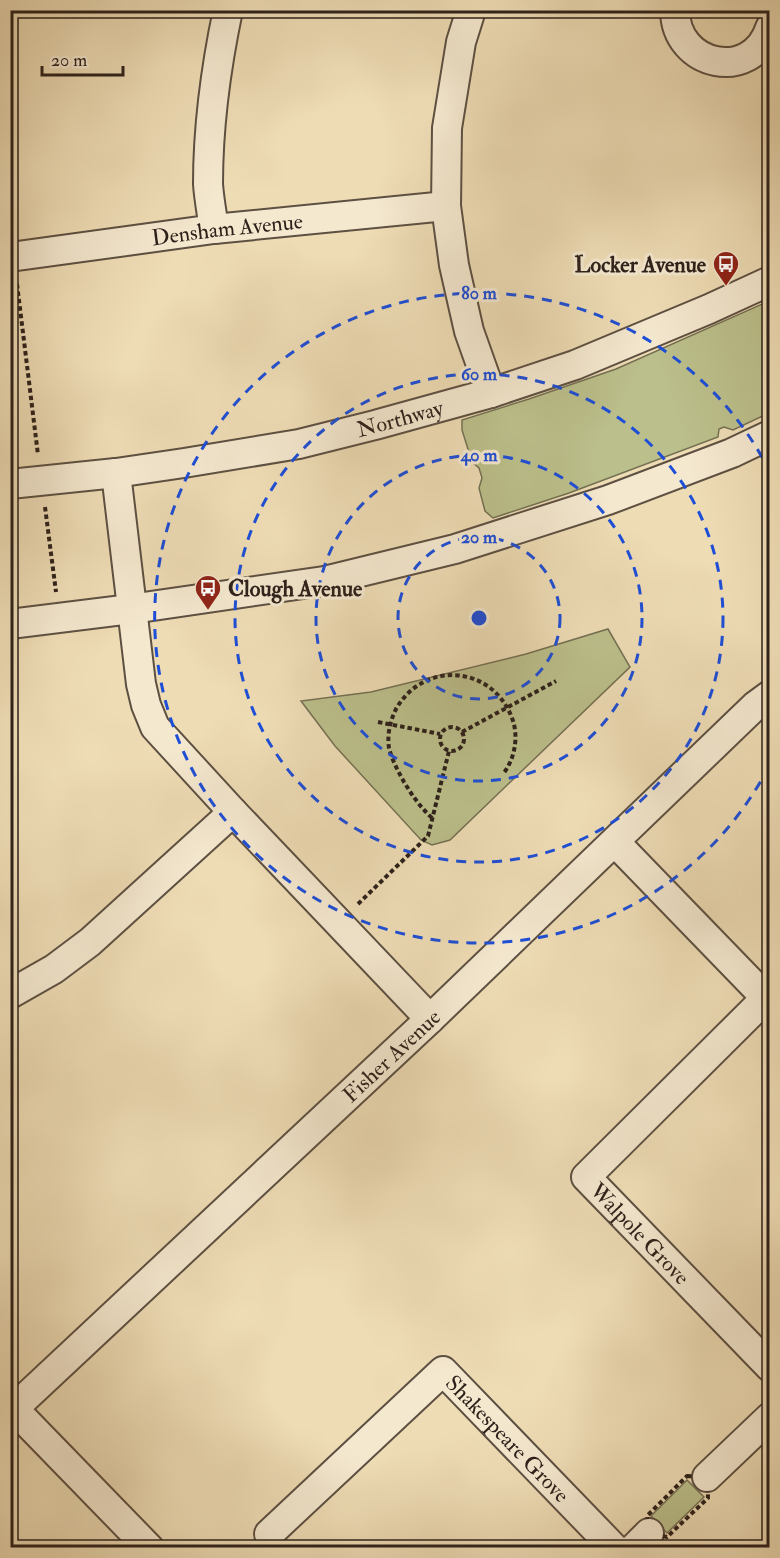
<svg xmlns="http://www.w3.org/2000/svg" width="780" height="1558" font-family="'IM FELL Double Pica',serif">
<rect width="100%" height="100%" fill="#eedcb5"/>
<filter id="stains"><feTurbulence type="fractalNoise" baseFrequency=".00333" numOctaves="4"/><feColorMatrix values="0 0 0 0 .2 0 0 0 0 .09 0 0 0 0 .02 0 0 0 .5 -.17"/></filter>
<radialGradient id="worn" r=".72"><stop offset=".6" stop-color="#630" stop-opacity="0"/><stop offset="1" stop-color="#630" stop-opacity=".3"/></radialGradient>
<g fill="#bbbf8b" stroke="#747053" stroke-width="1.5">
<path d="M 769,301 L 769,413 L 733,430 L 724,427 L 719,429 L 718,437 L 569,493 L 493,518 L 485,511 L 479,488 L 482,478 L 479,468 L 472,462 L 462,430 L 462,420 L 529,399 L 616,369 Z"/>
<path d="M 608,629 L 630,667 L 450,840 L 432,845 L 421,840 L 335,746 L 301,701 L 371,692 L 526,654 Z"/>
<path d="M 687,1480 L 704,1497 L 667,1533 L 651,1516 Z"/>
</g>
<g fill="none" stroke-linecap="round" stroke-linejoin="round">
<g stroke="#5d5042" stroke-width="32">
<g id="minor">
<path d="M 471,10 L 461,42 L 447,128 L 446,206 L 454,265 L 469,331 L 491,393"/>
<path d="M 675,10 C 675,67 752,83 770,28"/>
<path d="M 214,229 C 212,214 209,199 208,184 C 208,125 216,67 228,10"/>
<path id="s1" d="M 10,257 L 214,229 L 446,206"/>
<path d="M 116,473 L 141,684 L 146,705 L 155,727 L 233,812 L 430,1019"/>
<path id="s2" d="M 10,484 L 116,473 L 184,463 L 299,444 L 375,425 L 491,393 L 575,365 L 709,309 L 770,281"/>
<path d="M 10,624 L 131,609 L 324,581 L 455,549 L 608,500 L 732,453 L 770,435"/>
<path d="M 615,842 L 770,1002"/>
<path d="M 10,994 L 54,969 L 90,942 L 233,812"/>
<path id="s3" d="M 766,998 L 586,1177 L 770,1367"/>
<path d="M 10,1405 L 149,1548"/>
<path id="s4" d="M 10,1412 L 430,1019 L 755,706 L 770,695"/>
<path d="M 707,1477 L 770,1417"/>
<path id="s5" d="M 269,1534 L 443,1371 L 614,1548"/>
<path d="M 634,1548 L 649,1533"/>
</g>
</g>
<g stroke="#2d211b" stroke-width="4" stroke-dasharray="4.5 3" stroke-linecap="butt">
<path d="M 17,284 L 38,455"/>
<path d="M 45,507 L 56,592"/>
<path d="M 378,722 L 440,734"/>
<circle cx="452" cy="739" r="12"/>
<path d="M 462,732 L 556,681"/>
<path d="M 432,818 C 420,807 412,795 404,782 C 398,771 392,760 389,748 C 387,735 390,721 396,709 C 424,660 492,665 512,718 C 519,736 515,759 503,774"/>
<path d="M 358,904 L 428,836 L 449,751"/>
<path d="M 687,1476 L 707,1477 L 708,1498 L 667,1537 L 649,1533 L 647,1516 Z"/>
</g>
<use href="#minor" stroke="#f4e8cf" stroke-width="28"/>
</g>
<g fill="none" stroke="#1d4ed8" stroke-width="3" stroke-dasharray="10 8">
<circle cx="479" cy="618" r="81"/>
<circle cx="479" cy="618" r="163"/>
<circle cx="479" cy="618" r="244"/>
<path d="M769 766A325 325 0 1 1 769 470"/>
</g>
<defs>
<g id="bus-pin" transform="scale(1.35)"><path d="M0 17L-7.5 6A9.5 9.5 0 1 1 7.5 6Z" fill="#8f2418" stroke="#f4e8cf"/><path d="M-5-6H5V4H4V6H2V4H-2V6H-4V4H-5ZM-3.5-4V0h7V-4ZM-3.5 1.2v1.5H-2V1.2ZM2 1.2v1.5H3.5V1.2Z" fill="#fff"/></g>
</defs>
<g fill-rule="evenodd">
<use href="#bus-pin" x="726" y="264"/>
<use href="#bus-pin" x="208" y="588"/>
</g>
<g text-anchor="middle" stroke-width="6" stroke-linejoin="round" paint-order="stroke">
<g font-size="22" fill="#2d211b" stroke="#f4e8cf">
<text dy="8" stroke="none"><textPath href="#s1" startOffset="219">Densham Avenue</textPath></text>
<text dy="8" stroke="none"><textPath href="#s2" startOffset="396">Northway</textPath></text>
<text dy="8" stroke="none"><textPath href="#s4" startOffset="522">Fisher Avenue</textPath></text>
<text dy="8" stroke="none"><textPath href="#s3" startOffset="332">Walpole Grove</textPath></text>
<text dy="8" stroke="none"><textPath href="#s5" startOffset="332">Shakespeare Grove</textPath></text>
</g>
<g font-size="22" font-weight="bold" fill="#2d211b" stroke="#f4e8cf" text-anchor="end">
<text x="706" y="272">Locker Avenue</text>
<text x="228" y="596" text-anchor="start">Clough Avenue</text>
</g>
</g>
<circle cx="479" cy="618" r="9" fill="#1d4ed8" stroke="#f4e8cf" stroke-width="3"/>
<g font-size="18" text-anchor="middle" font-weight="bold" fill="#1d4ed8" stroke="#f4e8cf" stroke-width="6" stroke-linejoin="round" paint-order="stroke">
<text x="479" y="299">80 m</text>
<text x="479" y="380">60 m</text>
<text x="479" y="461">40 m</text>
<text x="479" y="543">20 m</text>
</g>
<rect width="780" height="1558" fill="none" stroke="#eedcb5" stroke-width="36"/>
<rect x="12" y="12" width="756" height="1534" fill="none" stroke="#2d211b" stroke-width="3"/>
<rect x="18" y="18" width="744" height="1522" fill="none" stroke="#2d211b" stroke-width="1.5"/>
<path d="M42 66v9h81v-9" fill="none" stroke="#2d211b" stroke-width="3"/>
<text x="51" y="66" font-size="18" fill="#2d211b" stroke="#f4e8cf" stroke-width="4.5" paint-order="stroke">20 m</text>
<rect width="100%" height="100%" filter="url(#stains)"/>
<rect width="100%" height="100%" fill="url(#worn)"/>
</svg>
